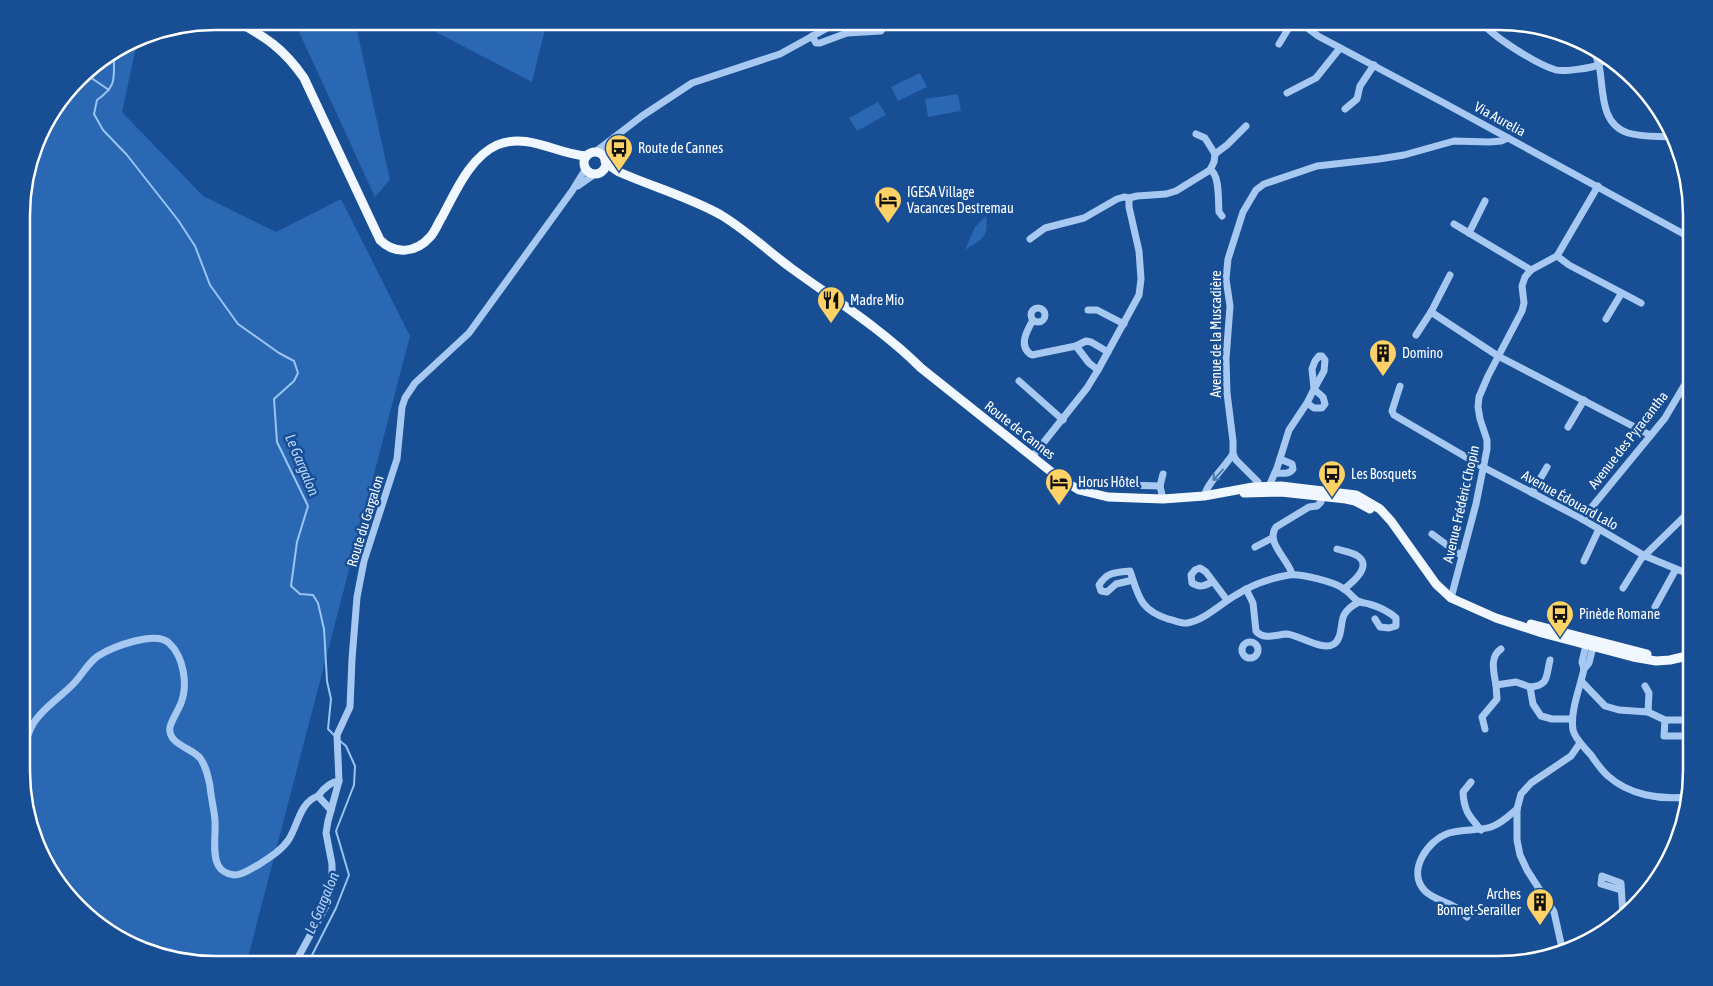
<svg xmlns="http://www.w3.org/2000/svg" width="1713" height="986" font-family="'Asap Condensed',sans-serif">
<rect width="100%" height="100%" fill="#174e94"/>
<g fill="#2a68b3">
<path d="M 294,21 L 355,21 L 390,180 L 375,197 Z"/>
<path d="M 424,21 L 547,21 L 532,82 L 426,27 Z"/>
<path d="M 138,38 L 122,112 L 203,196 L 276,232 L 341,199 L 410,336 L 246,965 L 215,965 L 165,958 L 118,939 L 54,878 L 23,796 L 23,233 L 29,216 L 23,206 L 23,190 L 41,129 L 87,70 Z"/>
<path d="M 920,73 L 927,87 L 898,101 L 891,87 Z"/>
<path d="M 958,94 L 961,111 L 928,117 L 925,99 Z"/>
<path d="M 878,102 L 886,115 L 857,131 L 849,118 Z"/>
<path d="M 986,216 C 989,238 982,239 965,250 L 975,227 Z"/>
</g>
<g fill="none" stroke-linecap="round" stroke-linejoin="round">
<g stroke="#9ac4f3" stroke-width="2">
<path d="M 114,53 C 113,76 119,85 97,100 L 94,114 L 103,130 L 127,155 L 178,220 L 195,246 L 210,285 L 238,324 L 279,353 L 294,361 L 298,373 L 294,381 L 274,399 L 277,442 L 308,506 L 297,542 L 291,586 L 300,594 L 313,595 L 318,603 L 324,629 L 327,681 L 331,699 L 328,729 L 334,735"/>
<path d="M 84,73 L 109,90"/>
<path d="M 307,965 L 336,908 L 349,875 L 336,831 L 354,785 L 355,766 L 346,746 L 339,740"/>
</g>
<g stroke="#a7c9f1" stroke-width="7">
<path d="M 1298,21 L 1318,36 L 1444,103 L 1691,238"/>
<path d="M 1481,21 C 1491,36 1538,65 1556,70 C 1563,72 1592,68 1598,65 C 1601,63 1604,59 1607,56"/>
<path d="M 812,36 L 816,43 L 820,43 L 847,33 L 881,31 L 887,21"/>
<path d="M 1279,44 L 1293,21"/>
<path d="M 1592,46 C 1595,52 1597,59 1599,65 C 1604,88 1599,124 1628,133 C 1642,137 1657,136 1671,137"/>
<path d="M 1287,93 L 1316,78 L 1340,48"/>
<path d="M 1345,109 L 1357,99 L 1360,86 L 1374,65"/>
<path d="M 1196,134 L 1205,138 L 1215,154"/>
<path d="M 595,152 L 642,116 L 692,83 L 780,54 L 840,21"/>
<path d="M 604,158 L 610,143"/>
<path d="M 1210,170 L 1214,162 L 1215,154 L 1227,145 L 1246,126"/>
<path d="M 1210,170 C 1220,174 1218,201 1219,212 L 1222,216"/>
<path d="M 578,186 L 595,174"/>
<path d="M 1454,224 L 1531,270"/>
<path d="M 1469,233 L 1485,201"/>
<path d="M 1030,239 L 1045,228 L 1084,218 L 1117,199 L 1124,197 L 1129,198 L 1137,196 L 1166,194 L 1176,191 L 1210,170"/>
<path d="M 1557,256 L 1569,265 L 1641,303"/>
<circle cx="1038" cy="315" r="7"/>
<path d="M 1088,310 L 1097,310 L 1124,324"/>
<path d="M 1431,312 L 1498,356 L 1650,435"/>
<path d="M 1606,319 L 1621,294"/>
<path d="M 1033,320 C 1026,332 1018,347 1032,355 L 1076,346 L 1086,341 L 1091,342 L 1108,352"/>
<path d="M 1416,335 L 1431,312 L 1450,275"/>
<path d="M 1076,346 L 1089,363 L 1098,370"/>
<path d="M 1019,381 L 1063,420"/>
<path d="M 1400,386 L 1392,411 L 1394,415 L 1483,467 L 1582,519 L 1645,556 L 1691,575"/>
<path d="M 1568,427 L 1584,400"/>
<path d="M 1032,457 L 1087,388 L 1098,370 L 1139,295 L 1141,279 L 1139,251 L 1129,207 L 1129,198"/>
<path d="M 1275,473 C 1282,473 1289,475 1293,469 L 1292,464 L 1280,459"/>
<path d="M 1115,480 L 1127,485 L 1160,486"/>
<path d="M 1260,489 L 1258,482 L 1236,460 L 1233,454 L 1233,441 L 1227,393 L 1226,359 L 1230,306 L 1226,279 L 1228,259 L 1243,212 L 1256,190 L 1264,184 L 1317,166 L 1379,159 L 1404,155 L 1454,141 L 1489,142 L 1501,141 L 1508,138"/>
<path d="M 1269,490 L 1269,486 L 1277,468 L 1289,430 L 1307,403 L 1314,389 L 1312,369 L 1315,361 L 1319,356 L 1322,356 L 1325,360 L 1324,371 L 1314,389 L 1323,397 L 1325,404 L 1322,408 L 1314,408 L 1307,403"/>
<path d="M 1532,493 L 1547,467"/>
<path d="M 1204,496 C 1208,482 1224,468 1233,454"/>
<path d="M 1163,499 L 1160,486 L 1163,474"/>
<path d="M 1582,519 L 1665,418 L 1691,374"/>
<path d="M 1432,534 L 1462,556"/>
<path d="M 1255,547 L 1272,538"/>
<path d="M 1337,549 C 1343,551 1350,552 1356,555 C 1374,565 1353,582 1344,589"/>
<path d="M 1584,561 L 1599,529"/>
<path d="M 1292,574 C 1288,559 1265,542 1276,527 L 1309,507 L 1317,506 L 1321,502 L 1321,496 L 1319,494"/>
<path d="M 1133,580 L 1116,584 L 1107,592 L 1101,591 L 1099,585 C 1107,572 1116,572 1130,571 C 1139,597 1140,610 1168,619 C 1174,620 1181,624 1187,623 C 1205,620 1220,604 1236,595 C 1251,585 1271,578 1289,575 C 1300,573 1335,582 1344,589 C 1349,592 1353,598 1358,601 C 1361,603 1366,603 1369,604 C 1380,607 1388,611 1396,618 L 1396,626 L 1389,628 L 1380,627 L 1375,619"/>
<path d="M 1212,582 C 1204,586 1200,588 1192,583 L 1191,575 L 1195,570 L 1200,568 L 1206,572 L 1227,600"/>
<path d="M 1623,588 L 1641,559 L 1691,510"/>
<path d="M 1246,589 L 1253,603 L 1256,631 C 1263,640 1276,635 1286,634 C 1298,634 1323,652 1334,644 C 1343,637 1340,623 1344,615 C 1347,609 1353,605 1359,602"/>
<path d="M 1451,598 L 1476,504 L 1487,449 L 1487,440 L 1480,419 L 1478,407 L 1479,397 L 1488,376 L 1522,311 L 1524,303 L 1522,286 L 1525,277 L 1531,270 L 1557,256 L 1598,186"/>
<path d="M 1655,607 L 1676,569"/>
<circle cx="1250" cy="650" r="8"/>
<path d="M 1590,644 L 1586,645 L 1582,662 L 1584,669 C 1580,688 1570,711 1573,730 C 1575,739 1585,748 1591,755 C 1596,762 1601,770 1608,776 C 1629,795 1660,800 1687,797"/>
<path d="M 1584,669 L 1589,663 L 1593,647"/>
<path d="M 1582,682 L 1605,706 L 1619,710 L 1648,712 L 1665,720 L 1686,720 L 1686,736 L 1664,736 L 1665,720"/>
<path d="M 1496,685 C 1494,673 1489,657 1501,649"/>
<path d="M 1645,686 L 1649,693 L 1648,712"/>
<path d="M 1530,687 C 1549,686 1546,676 1550,660"/>
<path d="M 1485,729 L 1482,717 L 1497,699 L 1496,685 L 1516,682 L 1530,687 L 1533,704 L 1541,716 L 1552,719 L 1572,719"/>
<path d="M 23,748 C 26,740 29,731 33,724 C 43,707 63,696 76,681 C 83,673 89,662 98,656 C 112,647 156,630 169,643 C 184,657 188,685 181,703 C 178,711 172,719 170,727 C 167,744 192,748 200,758 C 206,766 208,776 210,786 C 211,798 214,809 215,820 C 216,834 212,853 218,865 C 221,871 227,874 234,875 C 243,875 250,869 258,865 C 269,858 282,850 289,839 C 298,825 300,802 318,796 L 331,810"/>
<path d="M 1471,782 L 1463,792 C 1464,811 1469,816 1481,830"/>
<path d="M 318,796 C 323,789 330,782 339,781"/>
<path d="M 1621,890 L 1601,884 L 1602,876 L 1621,883 L 1623,917"/>
<path d="M 1467,917 C 1463,914 1459,909 1455,907 C 1445,901 1433,899 1425,891 C 1406,871 1428,840 1449,833 C 1463,829 1478,831 1491,827 C 1501,824 1509,816 1517,809"/>
<path d="M 1562,948 L 1554,912 L 1527,870 L 1520,855 L 1517,840 L 1517,809 L 1521,794 L 1531,783 L 1571,756 L 1580,743"/>
<path d="M 294,965 L 326,906 L 332,887 L 332,864 L 326,833 L 328,821 L 339,781 L 337,735 L 350,707 L 352,659 L 357,597 L 364,561 L 397,459 L 402,407 L 405,398 L 415,383 L 469,333 L 572,191 L 585,170"/>
</g>
<g stroke="#f1f7ff" stroke-width="9">
<path d="M 236,21 C 266,37 284,49 304,78 L 380,240 C 395,255 416,253 430,237 C 435,232 438,223 442,217 C 455,193 470,157 497,145 C 528,132 556,154 586,156"/>
<circle cx="595" cy="163" r="11"/>
<path d="M 605,161 L 610,166 L 619,172 C 653,187 689,197 721,215 C 746,230 768,251 791,268 C 835,300 882,329 921,368 L 1059,478 L 1079,490 L 1108,497 L 1163,499 L 1204,496 L 1253,487 L 1281,486 L 1356,495 L 1380,509 L 1391,521 L 1436,584 L 1451,598 L 1496,618 L 1542,633 L 1633,657 L 1656,661 L 1670,660 L 1691,655"/>
<path d="M 1244,493 L 1281,492 L 1346,499 L 1355,501 L 1370,509"/>
<path d="M 1531,624 L 1647,654"/>
</g>
</g>
<defs><path id="oneway-shaft" d="M-6 0H5M1.5-3L5.5 0L1.5 3" fill="none" stroke-width="1.6" stroke-linecap="round" stroke-linejoin="round" transform="scale(1.25)"/></defs>
<use stroke="#4979b5" href="#oneway-shaft" transform="translate(1218 475) rotate(132)"/>
<defs>
<g id="bus-pin" transform="scale(1.4375)"><path d="M0 17L-7.5 6A9.5 9.5 0 1 1 7.5 6Z" fill="#ffd267" stroke="#174e94"/><path d="M-5-6H5V4H4V6H2V4H-2V6H-4V4H-5ZM-3.5-4V0h7V-4ZM-3.5 1.2v1.5H-2V1.2ZM2 1.2v1.5H3.5V1.2Z" fill="#111"/></g>
<g id="hotel-pin" transform="scale(1.4375)"><path d="M0 17L-7.5 6A9.5 9.5 0 1 1 7.5 6Z" fill="#ffd267" stroke="#174e94"/><path d="M-6-4.5h1.5V1H6V5H4.5V3h-9V5H-6ZM-4 0a1.8 1.8 0 1 1 3.6 0ZM.5 0V-2.5h3Q6-2.5 6 0Z" fill="#111"/></g>
<g id="restaurant-pin" transform="scale(1.4375)"><path d="M0 17L-7.5 6A9.5 9.5 0 1 1 7.5 6Z" fill="#ffd267" stroke="#174e94"/><path d="M-5-6h1v4h1v-4h1v4h1v-4h1v5L-1.5 .5V6h-2V.5L-5-1ZM5-6V6H3V1.5H1.5Q1.5-4 5-6Z" fill="#111"/></g>
<g id="building-pin" transform="scale(1.4375)"><path d="M0 17L-7.5 6A9.5 9.5 0 1 1 7.5 6Z" fill="#ffd267" stroke="#174e94"/><path d="M-4-6H4V6H1V3H-1V6H-4ZM-2.5-4.3h1.7v1.8h-1.7ZM.8-4.3h1.7v1.8H.8ZM-2.5-1h1.7V.8h-1.7ZM.8-1h1.7V.8H.8Z" fill="#111"/></g>
</defs>
<g fill-rule="evenodd">
<use href="#bus-pin" x="619" y="148"/>
<use href="#hotel-pin" x="888" y="200"/>
<use href="#restaurant-pin" x="831" y="300"/>
<use href="#building-pin" x="1383" y="353"/>
<use href="#bus-pin" x="1332" y="474"/>
<use href="#hotel-pin" x="1059" y="482"/>
<use href="#bus-pin" x="1560" y="614"/>
<use href="#building-pin" x="1540" y="902"/>
</g>
<g text-anchor="middle" stroke-width="5" stroke-linejoin="round" paint-order="stroke">
<g font-size="14" fill="#fff" stroke="#174e94">
<text transform="translate(1500 119) rotate(29)" y="5">Via Aurelia</text>
<text transform="translate(1216 334) rotate(-90)" y="5">Avenue de la Muscadière</text>
<text transform="translate(1020 430) rotate(38)" y="5">Route de Cannes</text>
<text transform="translate(1628 440) rotate(-52)" y="5">Avenue des Pyracantha</text>
<text transform="translate(1570 500) rotate(29)" y="5">Avenue Édouard Lalo</text>
<text transform="translate(1461 504) rotate(-77)" y="5">Avenue Frédéric Chopin</text>
<text transform="translate(365 521) rotate(-73)" y="5">Route du Gargalon</text>
</g>
<g font-size="14" fill="#fff" stroke="#174e94" text-anchor="start">
<text x="638" y="153">Route de Cannes</text>
<text x="907" y="197">IGESA Village<tspan x="907" dy="16">Vacances Destremau</tspan></text>
<text x="850" y="305">Madre Mio</text>
<text x="1402" y="358">Domino</text>
<text x="1351" y="479">Les Bosquets</text>
<text x="1078" y="487">Horus Hôtel</text>
<text x="1579" y="619">Pinède Romane</text>
<text x="1521" y="899" text-anchor="end">Arches<tspan x="1521" dy="16">Bonnet-Serailler</tspan></text>
</g>
<g font-size="15" font-style="italic" fill="#b4d3f7" stroke="#174e94">
<text transform="translate(302 465) rotate(67)" y="5">Le Gargalon</text>
<text transform="translate(322 903) rotate(-67)" y="5">Le Gargalon</text>
</g>
</g>
<path d="M0 0H1713V986H0ZM215 30H1498A185 185 0 0 1 1683 215V771A185 185 0 0 1 1498 956H215A185 185 0 0 1 30 771V215A185 185 0 0 1 215 30Z" fill="#174e94" fill-rule="evenodd"/>
<path fill="none" stroke="#fff" stroke-width="2.5" d="M215 30H1498A185 185 0 0 1 1683 215V771A185 185 0 0 1 1498 956H215A185 185 0 0 1 30 771V215A185 185 0 0 1 215 30Z"/>
</svg>
